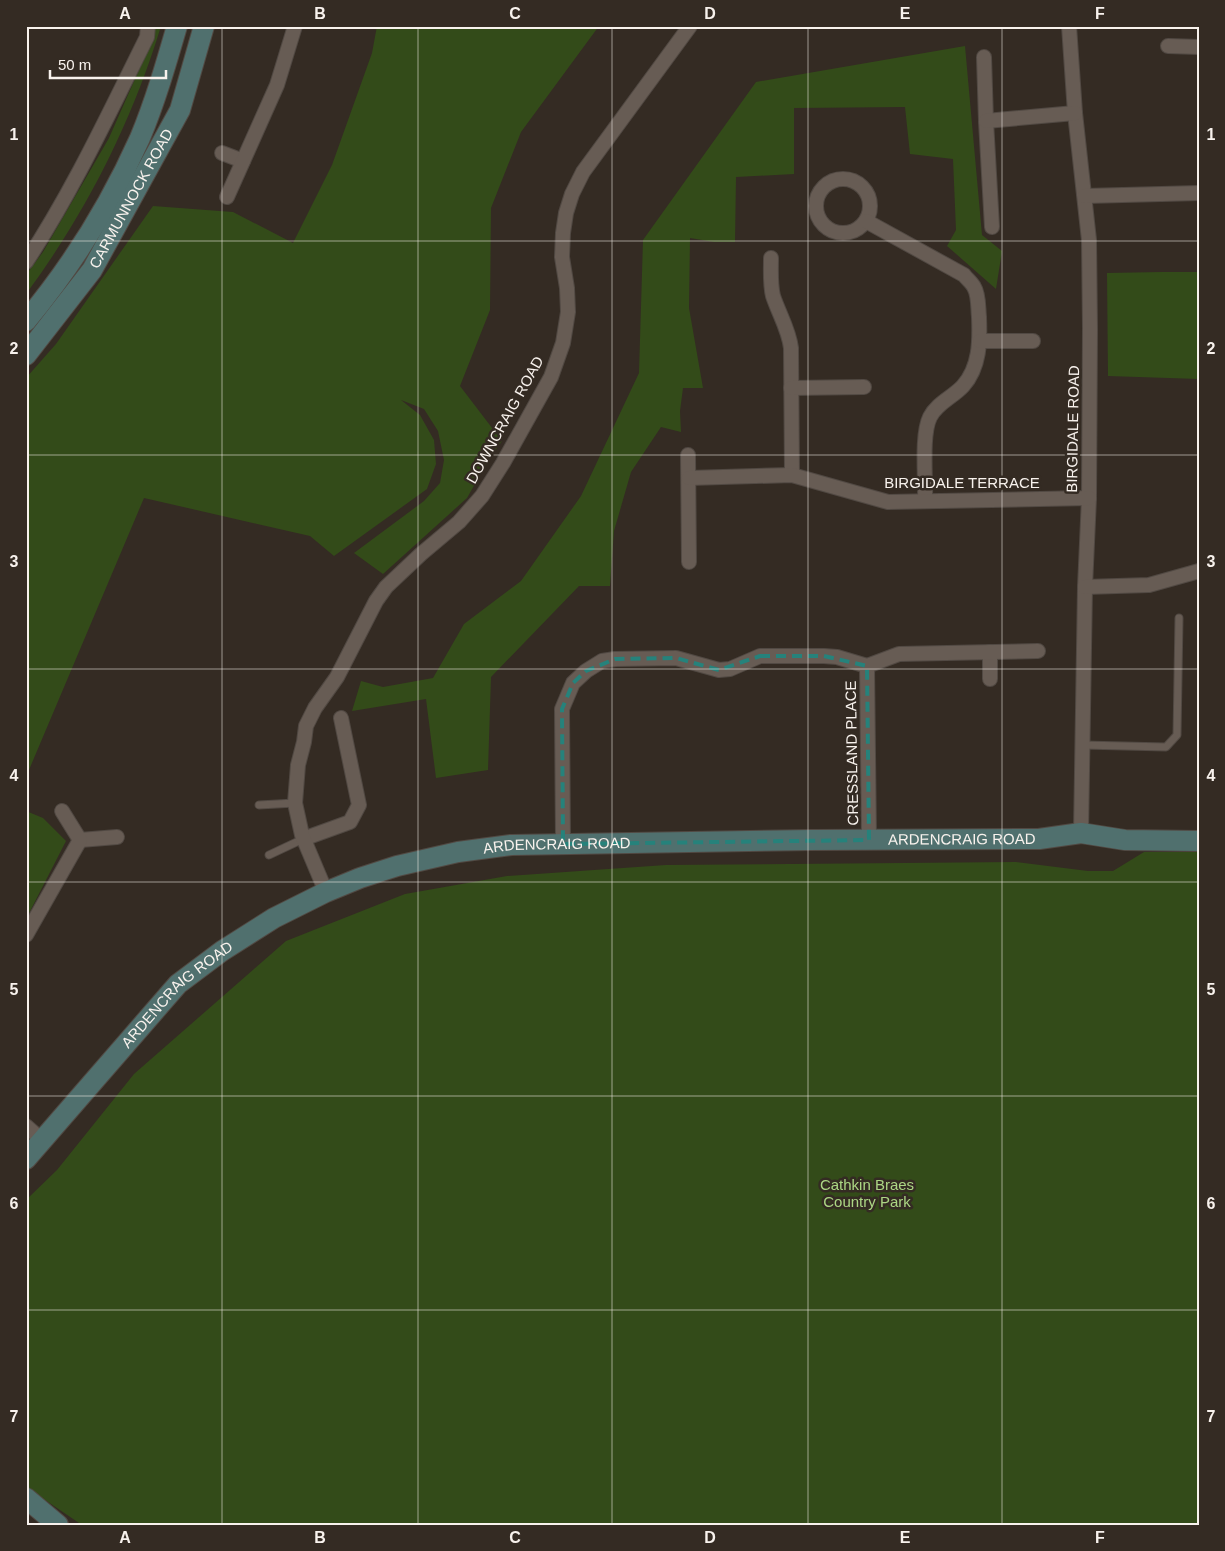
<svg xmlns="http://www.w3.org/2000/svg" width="1225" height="1551" font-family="Helvetica,sans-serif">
<rect width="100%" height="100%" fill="#342b23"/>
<g fill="#334b19">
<path d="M 152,26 L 161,26 C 132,122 86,213 26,294 L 26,275 L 43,252 L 109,138 L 146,54 Z"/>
<path d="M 377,26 L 599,26 L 521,132 L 491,208 L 490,310 L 460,386 L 502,441 L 488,461 L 467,498 L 383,574 L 354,553 L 424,501 L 440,483 L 444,460 L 438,431 L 424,409 L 401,400 L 420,415 L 434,440 L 436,464 L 427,489 L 334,556 L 310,536 L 144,498 L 26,777 L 26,378 L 56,344 L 153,206 L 233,212 L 293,243 L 332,165 L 372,53 Z"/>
<path d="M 965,46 L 982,235 L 1002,251 L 996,289 L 947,246 L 956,230 L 953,159 L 910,154 L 905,107 L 794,108 L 794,174 L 736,177 L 735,242 L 714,242 L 690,238 L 689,308 L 703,388 L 683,388 L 680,411 L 681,432 L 661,427 L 631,472 L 614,531 L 610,586 L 579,586 L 491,677 L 488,770 L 436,778 L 426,699 L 352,711 L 361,681 L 383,687 L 433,678 L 464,624 L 521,581 L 581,496 L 639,373 L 643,240 L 756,82 Z"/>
<path d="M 1162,272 L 1199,272 L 1199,379 L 1108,376 L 1107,273 Z"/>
<path d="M 26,811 L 43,818 L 66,841 L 26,919 Z"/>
<path d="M 1144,852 L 1199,852 L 1199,1525 L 82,1525 L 26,1487 L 26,1200 L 57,1170 L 134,1074 L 286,941 L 405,894 L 507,876 L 666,865 L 1016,862 L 1088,871 L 1113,871 Z"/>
</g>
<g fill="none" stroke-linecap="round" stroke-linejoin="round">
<g stroke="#514943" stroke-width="9">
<g id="lane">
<path d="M 1083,745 L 1166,747 L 1177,735 L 1179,618"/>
<path d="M 259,805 L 295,803"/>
<path d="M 269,855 L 303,839"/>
</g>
</g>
<g stroke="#514943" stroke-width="16">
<g id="street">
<path d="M 1069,26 L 1075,113 L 1089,240 L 1090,329 L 1089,498 L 1085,587 L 1081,833"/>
<path d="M 1168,46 L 1199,47"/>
<path d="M 984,57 L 986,121 L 992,227"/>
<path d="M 986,121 L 1075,113"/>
<path d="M 222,153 L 243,161"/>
<circle cx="843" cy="206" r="27"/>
<path d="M 1085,196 L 1199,193"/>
<path d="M 227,197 L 277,85 L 295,26"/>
<path d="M 866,221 L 964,275 C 967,279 972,283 974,287 C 979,295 978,308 979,317 C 980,341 980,367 963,386 C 953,397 937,403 930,417 C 921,435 926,480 925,501"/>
<path d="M 771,258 C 771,270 770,284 773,296 C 779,314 789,330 791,348 L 792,475"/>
<path d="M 26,262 C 73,191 109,113 147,37 L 148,26"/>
<path d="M 980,341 L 1033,341"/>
<path d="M 791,388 L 864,387"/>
<path d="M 688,455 L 689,562"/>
<path d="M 689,478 L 792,475 L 888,502 L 1089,498"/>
<path d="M 1085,587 L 1149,585 L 1199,571"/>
<path d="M 867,666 L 869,840"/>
<path d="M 990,679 L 990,652"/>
<path d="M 303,839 L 350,822 L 359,805 L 341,718"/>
<path d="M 80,840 L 117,837"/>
<path d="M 563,844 L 562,709 L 573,683 L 586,671 L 602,661 L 615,659 L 676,658 L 719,670 L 730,669 L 760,656 L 824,656 L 837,657 L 867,666 L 899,654 L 1038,651"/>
<path d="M 326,892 L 302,835 L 295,803 L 298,765 L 304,742 L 306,726 L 315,708 L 337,677 L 376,601 L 386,587 L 421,554 L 459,522 L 482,496 L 503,463 L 551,377 L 563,343 L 568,312 L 567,288 L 562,257 L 563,233 L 566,213 L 572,194 L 583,172 L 690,26"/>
<path d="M 26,935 L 80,840 L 62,811"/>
<path d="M 26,1126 L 43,1141"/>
</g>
</g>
<g stroke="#514943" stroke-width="22">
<g id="secondary">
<path d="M 26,321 C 72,266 111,203 140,138 C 155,102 166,64 177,26"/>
<path id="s1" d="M 26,355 L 92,270 L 180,110 L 204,26"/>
<path id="s2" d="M 26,1159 L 178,984 L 222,951 L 274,918 L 326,892 L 360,878 L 397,866 L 458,852 L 511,845 L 812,840 L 1039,839 L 1081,833 L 1125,840 L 1199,841"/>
<path d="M 26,1498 L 58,1525"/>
</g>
</g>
<use href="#lane" stroke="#675c54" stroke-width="7"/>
<use href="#street" stroke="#675c54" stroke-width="14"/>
<use href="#secondary" stroke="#50706e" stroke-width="20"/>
</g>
<path fill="none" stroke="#26827b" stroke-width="4" stroke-dasharray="10 6" stroke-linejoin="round" d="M 760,656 L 824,656 L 867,666 L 869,840 L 563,844 L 562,709 L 573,683 L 586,671 L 615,659 L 676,658 L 719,670 Z"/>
<path fill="none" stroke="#f8f2ed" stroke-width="1" stroke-opacity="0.55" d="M 222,26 L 222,1525M 418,26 L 418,1525M 612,26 L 612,1525M 808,26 L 808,1525M 1002,26 L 1002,1525M 26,241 L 1199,241M 26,455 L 1199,455M 26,669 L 1199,669M 26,882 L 1199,882M 26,1096 L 1199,1096M 26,1310 L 1199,1310"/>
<g text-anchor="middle" stroke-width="5" stroke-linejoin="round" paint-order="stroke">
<g font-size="15" fill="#f8f2ed" stroke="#342b23">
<text dy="5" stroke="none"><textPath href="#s1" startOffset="189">CARMUNNOCK ROAD</textPath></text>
<text transform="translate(505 420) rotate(-61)" y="5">DOWNCRAIG ROAD</text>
<text transform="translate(1073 429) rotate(-89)" y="5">BIRGIDALE ROAD</text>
<text x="962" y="488">BIRGIDALE TERRACE</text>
<text transform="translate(852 753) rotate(-91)" y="5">CRESSLAND PLACE</text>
<text dy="5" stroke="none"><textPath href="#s2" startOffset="1049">ARDENCRAIG ROAD</textPath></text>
<text dy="5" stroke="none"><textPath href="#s2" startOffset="644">ARDENCRAIG ROAD</textPath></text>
<text dy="5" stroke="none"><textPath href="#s2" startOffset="224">ARDENCRAIG ROAD</textPath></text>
</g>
<g font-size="15" fill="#acd684" stroke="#342b23">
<text x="867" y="1190">Cathkin Braes<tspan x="867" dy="17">Country Park</tspan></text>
</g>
</g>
<rect width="1225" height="1551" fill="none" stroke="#342b23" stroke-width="55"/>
<path d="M50 70v8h116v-8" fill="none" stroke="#f8f2ed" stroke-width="2.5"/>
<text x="58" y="70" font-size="15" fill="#f8f2ed" stroke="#342b23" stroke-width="4" paint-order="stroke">50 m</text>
<rect x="28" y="28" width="1170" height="1496" fill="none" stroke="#f8f2ed" stroke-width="2"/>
<g font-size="16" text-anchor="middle" font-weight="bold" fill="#f8f2ed">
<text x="125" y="19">A</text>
<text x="320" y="19">B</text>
<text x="515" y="19">C</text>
<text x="710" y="19">D</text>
<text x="905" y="19">E</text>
<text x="1100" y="19">F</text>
<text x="14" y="140">1</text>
<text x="1211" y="140">1</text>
<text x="14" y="354">2</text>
<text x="1211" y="354">2</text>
<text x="14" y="567">3</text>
<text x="1211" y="567">3</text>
<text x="14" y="781">4</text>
<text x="1211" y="781">4</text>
<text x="14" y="995">5</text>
<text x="1211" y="995">5</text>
<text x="14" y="1209">6</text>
<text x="1211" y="1209">6</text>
<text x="14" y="1422">7</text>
<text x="1211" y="1422">7</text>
<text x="125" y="1543">A</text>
<text x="320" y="1543">B</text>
<text x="515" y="1543">C</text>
<text x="710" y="1543">D</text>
<text x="905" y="1543">E</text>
<text x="1100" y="1543">F</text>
</g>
</svg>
